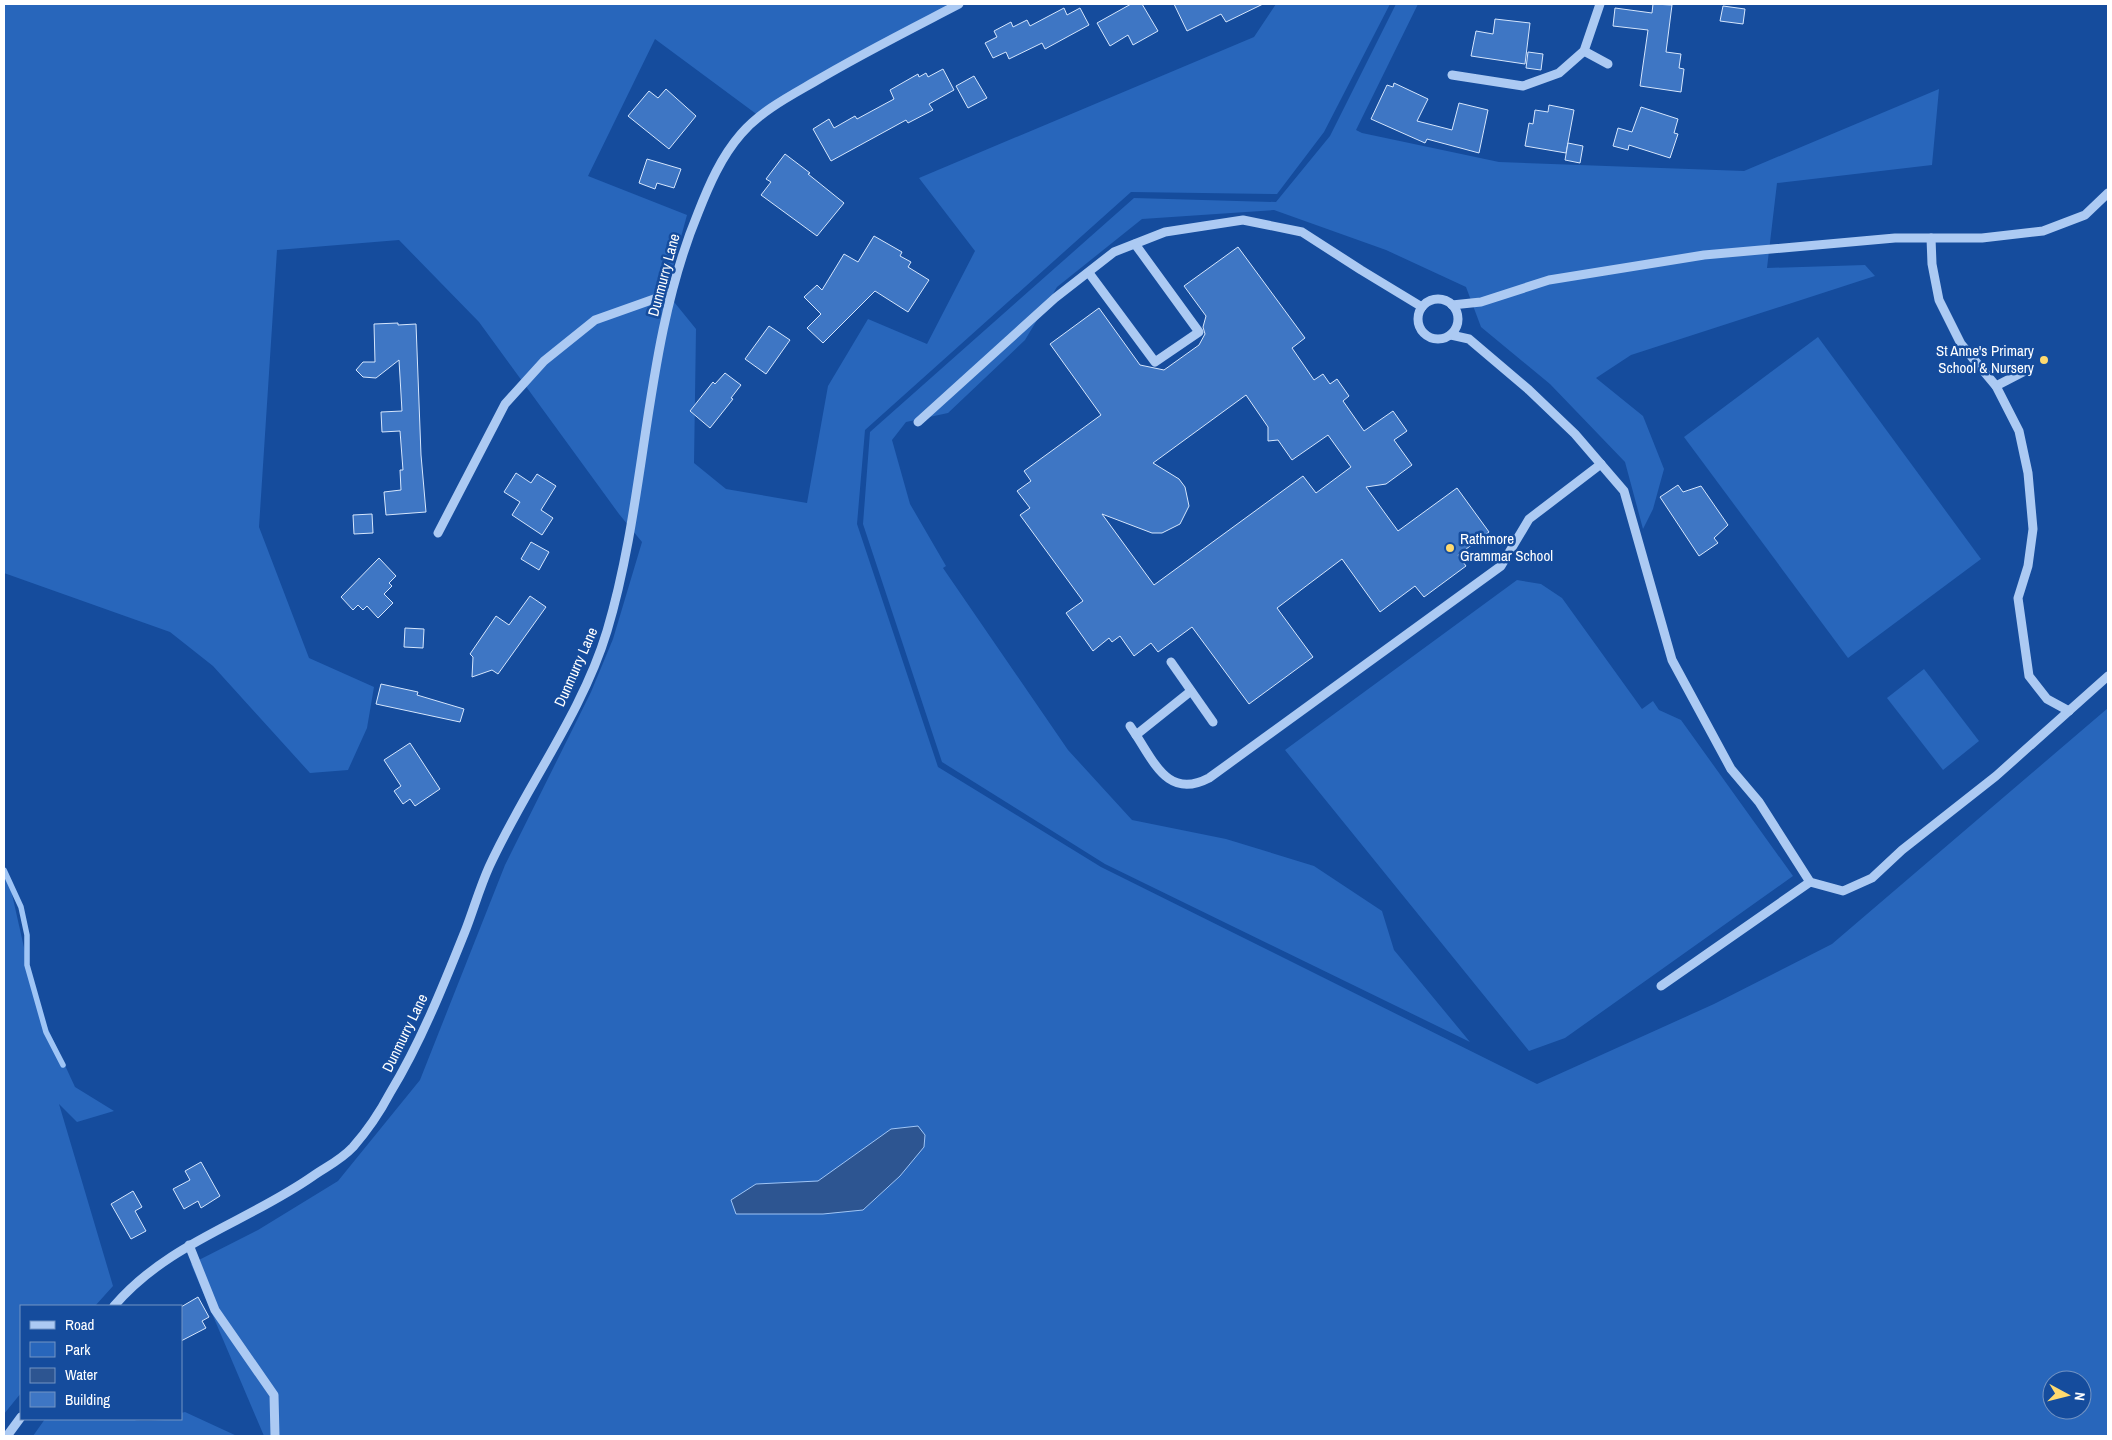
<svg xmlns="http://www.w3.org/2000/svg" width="2112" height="1440" font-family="'Archivo Narrow',sans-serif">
<rect width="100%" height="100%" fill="#154c9d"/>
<g fill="#2866bb" fill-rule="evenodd">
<path d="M 4,4 L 959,4 L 759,116 L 655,39 L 588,176 L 687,215 L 666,292 L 696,329 L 694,463 L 726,489 L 807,503 L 828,386 L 868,319 L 927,344 L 975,251 L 919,178 L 1254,37 L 1276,4 L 1390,4 L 1324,132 L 1277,194 L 1131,192 L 865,430 L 857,524 L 938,767 L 1101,867 L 1537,1084 L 1714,1004 L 1832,944 L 2108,708 L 2108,1436 L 264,1436 L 191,1264 L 258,1230 L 338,1181 L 420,1080 L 505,865 L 591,692 L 613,639 L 642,542 L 619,514 L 479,322 L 399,240 L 277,250 L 259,527 L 309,658 L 374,687 L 367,728 L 348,770 L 310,773 L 213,666 L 170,632 L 4,573 ZM 2052,1380 L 2082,1380 L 2082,1410 L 2052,1410 Z"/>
<path d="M 1396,4 L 1418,4 L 1356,130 L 1362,133 L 1499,162 L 1744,171 L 1939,89 L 1932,165 L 1777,183 L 1767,268 L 1865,265 L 1875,276 L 1631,355 L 1596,378 L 1643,416 L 1664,469 L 1653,509 L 1643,529 L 1625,462 L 1550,384 L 1481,327 L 1466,287 L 1386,250 L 1274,210 L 1142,219 L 1057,287 L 1025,340 L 948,413 L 906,422 L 892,440 L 910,504 L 946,566 L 943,568 L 1068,750 L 1132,820 L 1226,839 L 1314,866 L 1382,911 L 1394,950 L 1470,1042 L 1105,864 L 942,762 L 863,524 L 870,432 L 1134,198 L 1276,202 L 1330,136 Z"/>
<path d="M 1818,337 L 1981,559 L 1848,658 L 1684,437 Z"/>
<path d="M 1517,580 L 1541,584 L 1562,598 L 1642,709 L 1653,701 L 1659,710 L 1681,720 L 1793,876 L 1565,1038 L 1529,1051 L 1285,750 Z"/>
<path d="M 1924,669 L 1979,741 L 1943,770 L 1887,698 Z"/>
<path d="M 4,875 L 9,881 L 37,1005 L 75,1087 L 114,1111 L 77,1122 L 59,1104 L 113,1286 L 95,1306 L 21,1306 L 21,1393 L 4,1414 Z"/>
<path d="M 185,1412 L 237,1436 L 33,1436 L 45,1419 L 131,1419 C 139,1423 169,1419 181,1419 L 181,1413 Z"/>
</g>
<path fill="#2d5591" stroke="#9fc5f6" d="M 918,1126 L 925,1135 L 924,1147 L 900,1176 L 863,1210 L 823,1214 L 736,1214 L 731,1200 L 756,1184 L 818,1181 L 891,1129 Z"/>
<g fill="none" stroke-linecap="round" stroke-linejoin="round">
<path stroke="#9fc5f6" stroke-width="5.5" d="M 4,870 L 21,907 L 27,935 L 27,965 L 46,1032 L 63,1065"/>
</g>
<g fill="#3e76c4" stroke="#d5e6fd" fill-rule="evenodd">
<path d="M 1131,4 L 1142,4 L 1158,31 L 1133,45 L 1128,35 L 1110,46 L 1097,23 Z"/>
<path d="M 1174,4 L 1263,4 L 1226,22 L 1221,14 L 1187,31 Z"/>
<path d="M 1653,4 L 1672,5 L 1666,52 L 1681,54 L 1679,68 L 1684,69 L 1681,92 L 1640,86 L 1648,30 L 1613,26 L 1615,8 L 1652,13 Z"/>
<path d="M 1723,6 L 1745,9 L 1743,24 L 1720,21 Z"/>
<path d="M 1064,8 L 1067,15 L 1080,8 L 1089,25 L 1045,49 L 1042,43 L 1009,59 L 1006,52 L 993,58 L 985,43 L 997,37 L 994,31 L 1011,22 L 1013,27 L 1027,20 L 1030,26 Z"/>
<path d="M 1495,19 L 1530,23 L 1525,64 L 1471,56 L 1476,31 L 1493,34 Z"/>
<path d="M 1528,52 L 1543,54 L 1541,70 L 1526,68 Z"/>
<path d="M 943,69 L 954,90 L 929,104 L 933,110 L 908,123 L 906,120 L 831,161 L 813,129 L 829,119 L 834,128 L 855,116 L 857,119 L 894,99 L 890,90 L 918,74 L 919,77 L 926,73 L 928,77 Z"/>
<path d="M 974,76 L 987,98 L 968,108 L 956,86 Z"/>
<path d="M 1394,83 L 1428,99 L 1417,121 L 1452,130 L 1459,103 L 1488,110 L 1479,153 L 1427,139 L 1425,143 L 1371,119 L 1387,85 L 1393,87 Z"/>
<path d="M 666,89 L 696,116 L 669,149 L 628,116 L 649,91 L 658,98 Z"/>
<path d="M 1549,105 L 1574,110 L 1566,153 L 1525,146 L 1529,123 L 1533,124 L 1535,110 L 1548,112 Z"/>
<path d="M 1641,107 L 1678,119 L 1674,133 L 1678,134 L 1670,158 L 1629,145 L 1628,150 L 1613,146 L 1618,128 L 1632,132 Z"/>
<path d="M 1568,143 L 1583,146 L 1580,163 L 1565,160 Z"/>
<path d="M 785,154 L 810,173 L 808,174 L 844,203 L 817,236 L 761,195 L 771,182 L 766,179 Z"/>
<path d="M 647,159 L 681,169 L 674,188 L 657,183 L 655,189 L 639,183 Z"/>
<path d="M 874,236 L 902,252 L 900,256 L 911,262 L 908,267 L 929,280 L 908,312 L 875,291 L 823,343 L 807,328 L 821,314 L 804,297 L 817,285 L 822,290 L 844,254 L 858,262 Z"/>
<path d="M 1238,247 L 1305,338 L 1292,348 L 1314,380 L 1323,374 L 1330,384 L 1337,379 L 1349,396 L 1343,401 L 1364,431 L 1393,411 L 1407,431 L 1394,440 L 1412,465 L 1386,484 L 1366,487 L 1398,531 L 1457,488 L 1489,532 L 1458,555 L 1466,566 L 1424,597 L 1415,586 L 1380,612 L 1342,559 L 1277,608 L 1313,657 L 1249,704 L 1192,627 L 1158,652 L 1151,643 L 1134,656 L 1120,636 L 1112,642 L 1109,638 L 1093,651 L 1066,613 L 1083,601 L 1020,515 L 1030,508 L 1017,491 L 1031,481 L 1024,471 L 1101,415 L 1050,344 L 1099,308 L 1140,365 L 1164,370 L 1199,345 L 1205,334 L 1203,327 L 1206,316 L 1184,286 ZM 1246,395 L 1268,427 L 1268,441 L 1278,440 L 1292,460 L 1328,435 L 1351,467 L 1316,493 L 1303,476 L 1154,585 L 1102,514 L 1152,533 L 1162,533 L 1180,524 L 1189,506 L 1185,487 L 1179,479 L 1153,463 Z"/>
<path d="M 398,323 L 398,325 L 416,324 L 421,455 L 426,512 L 386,515 L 384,492 L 401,490 L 400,470 L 403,470 L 400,431 L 382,432 L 381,412 L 402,411 L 399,360 L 376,378 L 363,377 L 356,370 L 363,362 L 375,362 L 374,324 Z"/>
<path d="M 769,326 L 790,340 L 766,374 L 745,359 Z"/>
<path d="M 725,373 L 741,385 L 731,398 L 733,399 L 710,428 L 690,411 L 713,382 L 715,384 Z"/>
<path d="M 516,473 L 531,483 L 537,474 L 556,486 L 541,510 L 553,518 L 542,535 L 512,515 L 520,502 L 504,492 Z"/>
<path d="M 1678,485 L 1683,492 L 1701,486 L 1728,525 L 1714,538 L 1718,543 L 1699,556 L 1660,497 Z"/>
<path d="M 372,514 L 373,533 L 354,534 L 353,515 Z"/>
<path d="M 531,542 L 549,552 L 539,570 L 521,559 Z"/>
<path d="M 379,558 L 396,576 L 389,583 L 392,586 L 384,594 L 393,603 L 378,618 L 367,606 L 363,610 L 358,605 L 353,610 L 341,597 Z"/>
<path d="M 530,596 L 546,607 L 498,674 L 492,670 L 472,677 L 473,657 L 470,654 L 496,616 L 509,625 Z"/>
<path d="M 405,628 L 424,629 L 423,648 L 404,647 Z"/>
<path d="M 381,684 L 418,692 L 417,695 L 464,709 L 460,722 L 376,704 Z"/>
<path d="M 410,743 L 440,789 L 415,806 L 410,799 L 403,804 L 394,791 L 401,786 L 384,760 Z"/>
<path d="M 201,1162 L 220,1196 L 201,1208 L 198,1201 L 184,1209 L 173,1189 L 190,1180 L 185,1171 Z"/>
<path d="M 133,1191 L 142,1207 L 135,1211 L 146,1231 L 131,1239 L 111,1204 Z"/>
<path d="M 198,1297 L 209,1317 L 202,1321 L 206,1328 L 181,1341 L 181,1307 Z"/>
</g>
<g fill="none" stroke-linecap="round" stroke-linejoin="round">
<g stroke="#accaf3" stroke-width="9">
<path d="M 1584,51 L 1608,64"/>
<path d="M 1452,75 L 1523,86 L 1559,73 L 1584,51 L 1600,4"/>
<path d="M 1931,238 L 1932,264 L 1939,300 L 1961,344 L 1996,386 L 2019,431 L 2028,473 L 2033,529 L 2028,566 L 2018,598 L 2029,676 L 2047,699 L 2069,711"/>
<path d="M 1089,273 L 1155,362 L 1199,332 L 1135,244"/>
<circle cx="1438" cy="319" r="20"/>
<path d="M 1452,305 L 1481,302 L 1549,280 L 1704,255 L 1895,238 L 1982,238 L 2043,231 L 2085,215 L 2108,193"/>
<path d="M 1451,335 L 1469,339 L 1529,390 L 1575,434 L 1624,491 L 1672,660 L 1731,769 L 1759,802 L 1810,882 L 1843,891 L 1872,878 L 1902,850 L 1996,776 L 2108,676"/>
<path d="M 1996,386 L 2023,372"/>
<path d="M 918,422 L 1055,298 L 1114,252 L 1165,232 L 1243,220 L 1302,232 L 1361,270 L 1422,307"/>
<path d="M 438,533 L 505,404 L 544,361 L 595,320 L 671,293"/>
<path d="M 1171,662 L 1213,722"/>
<path d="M 1191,691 L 1136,735 C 1155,764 1169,799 1209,778 L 1501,566 L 1529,519 L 1601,464"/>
<path d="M 1130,726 L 1136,735"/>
<path d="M 1661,986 L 1810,882"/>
<path d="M 189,1245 L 215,1310 L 274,1395 L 275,1436"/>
<path d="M 114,1306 C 169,1242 246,1223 313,1176 C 326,1167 341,1160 353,1147 C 367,1131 380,1112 390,1093 C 421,1042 444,984 466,929 C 474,908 480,887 489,867 C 525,788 582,714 607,631 C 648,494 643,346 698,213 C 709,185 721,157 741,134 C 761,111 788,97 814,82 C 861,54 911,29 959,4"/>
<path d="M 7,1436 L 21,1417"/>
</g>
</g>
<g fill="#ffda6f" stroke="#154c9d" stroke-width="2">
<circle cx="2044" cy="360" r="5"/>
<circle cx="1450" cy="548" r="5"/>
</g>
<g text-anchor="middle" stroke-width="5" stroke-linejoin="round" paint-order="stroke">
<g font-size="15" fill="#fff" stroke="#154c9d">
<text transform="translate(664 275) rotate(-75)" y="5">Dunmurry Lane</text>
<text transform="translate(576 667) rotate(-66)" y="5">Dunmurry Lane</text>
<text transform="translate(405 1033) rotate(-64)" y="5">Dunmurry Lane</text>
</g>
<g font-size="15" fill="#fff" stroke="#154c9d" text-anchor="end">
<text x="2034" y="356">St Anne's Primary<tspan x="2034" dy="17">School &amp; Nursery</tspan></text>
<text x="1460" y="544" text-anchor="start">Rathmore<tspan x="1460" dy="17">Grammar School</tspan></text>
</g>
</g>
<rect width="2112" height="1440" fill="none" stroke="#ffffff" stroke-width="10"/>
<rect x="20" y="1305" width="162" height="115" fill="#154c9d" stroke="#7394c4"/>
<rect x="30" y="1321" width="25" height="8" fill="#accaf3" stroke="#7394c4"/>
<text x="65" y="1330" font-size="15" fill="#ffffff">Road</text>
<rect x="30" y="1342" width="25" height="15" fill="#2866bb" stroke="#7394c4"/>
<text x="65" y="1355" font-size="15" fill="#ffffff">Park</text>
<rect x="30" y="1368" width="25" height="15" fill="#2d5591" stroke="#7394c4"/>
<text x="65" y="1380" font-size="15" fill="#ffffff">Water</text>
<rect x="30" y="1392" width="25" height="15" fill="#3e76c4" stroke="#7394c4"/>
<text x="65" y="1405" font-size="15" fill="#ffffff">Building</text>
<g transform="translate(2067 1395) rotate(97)"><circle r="24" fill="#154c9d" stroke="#7394c4"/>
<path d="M0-4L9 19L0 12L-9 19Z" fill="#ffda6f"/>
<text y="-8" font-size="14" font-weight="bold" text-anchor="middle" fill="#ffffff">N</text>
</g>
</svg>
